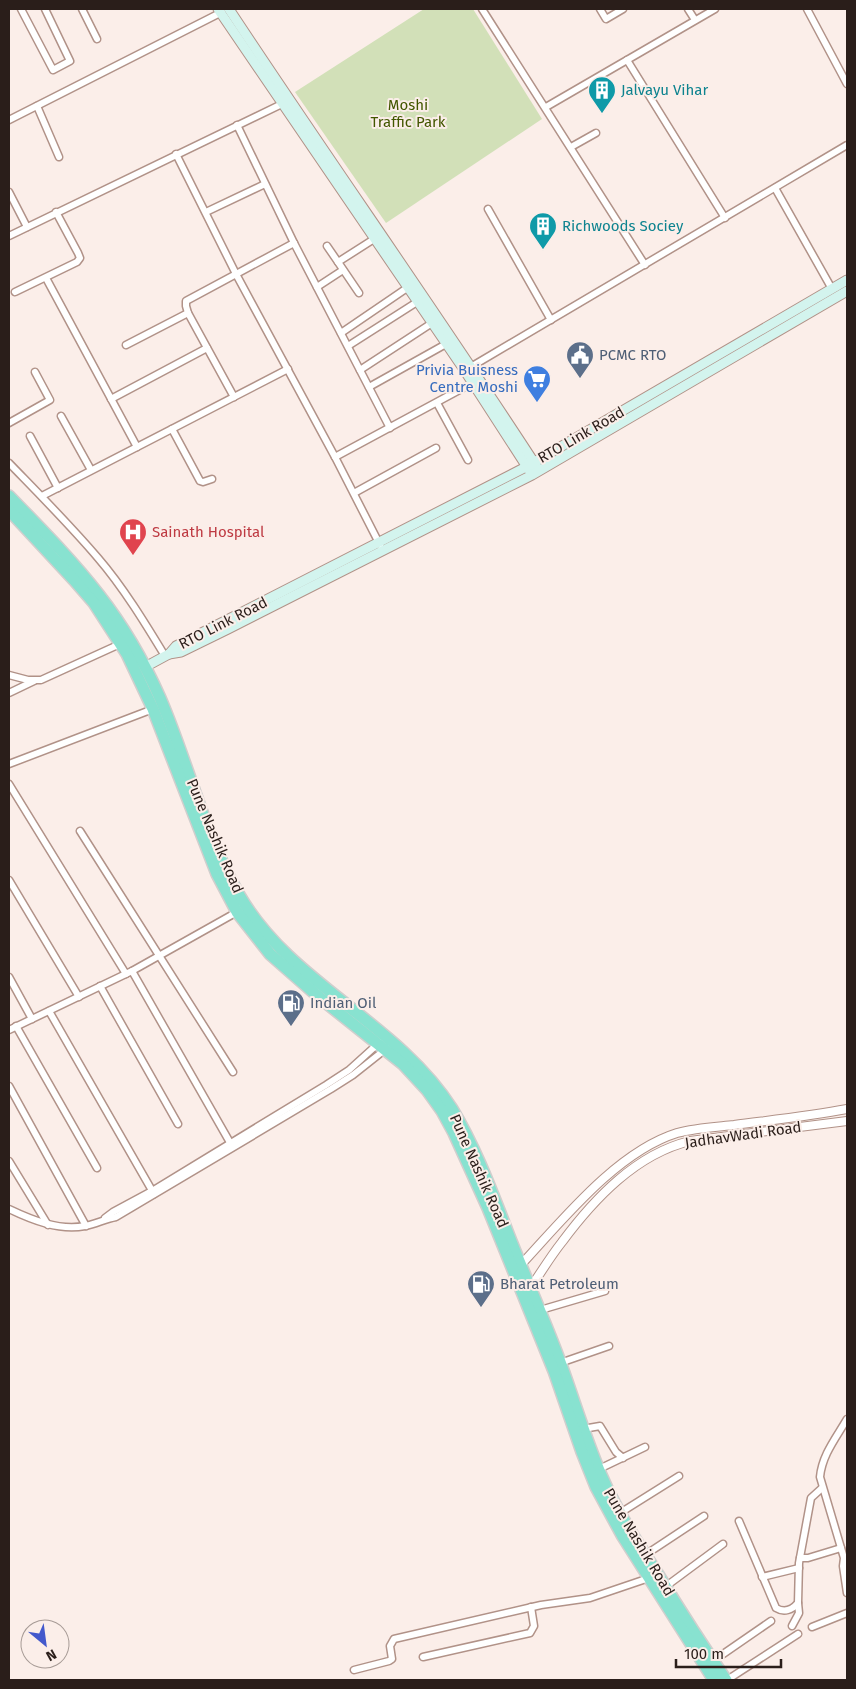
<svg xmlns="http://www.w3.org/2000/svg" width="856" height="1689" font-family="'Fira Sans',sans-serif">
<rect width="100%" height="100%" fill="#fbeee9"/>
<path fill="#d2e0b8" d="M 424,9 L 473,9 L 542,119 L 386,223 L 295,92 Z"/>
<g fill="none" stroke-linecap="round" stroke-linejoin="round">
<g stroke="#b19288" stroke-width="9">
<g id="minor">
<path d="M 21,9 L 53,70 L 70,61 L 45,9"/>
<path d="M 82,9 L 97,39"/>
<path d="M 482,9 L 645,265"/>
<path d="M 600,9 L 606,19 L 623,9"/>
<path d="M 688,9 L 695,20"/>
<path d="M 807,9 L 847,84"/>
<path d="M 627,60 L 725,218"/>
<path d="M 37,106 L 59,157"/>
<path d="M 546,107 L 715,9"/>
<path d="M 9,120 L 222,12"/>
<path d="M 237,125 L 294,243 L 390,428"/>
<path d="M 571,147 L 596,133"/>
<path d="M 176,154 L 236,274 L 335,457 L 380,545"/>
<path d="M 775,188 L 832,289"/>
<path d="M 9,192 L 27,227"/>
<path d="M 488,209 L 551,320"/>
<path d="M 206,212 L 265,184"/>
<path d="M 9,236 L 286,102"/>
<path d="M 327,246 L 338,262"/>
<path d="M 46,278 L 137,447"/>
<path d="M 317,287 L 343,270"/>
<path d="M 15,292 L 77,262 L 80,258 L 78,253 L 56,212"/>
<path d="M 359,293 L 338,262 L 374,239"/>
<path d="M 341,333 L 407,288"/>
<path d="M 126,345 L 188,313"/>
<path d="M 348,346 L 417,302"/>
<path d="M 469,368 L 847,145"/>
<path d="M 360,370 L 432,323"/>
<path d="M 369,387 L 446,344"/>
<path d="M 234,397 L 188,313 L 186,306 L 186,301 L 294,243"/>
<path d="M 111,399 L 207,348"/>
<path d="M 437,403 L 468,460"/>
<path d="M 61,416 L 91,470"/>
<path d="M 9,423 L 50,400 L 35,372"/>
<path d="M 172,429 L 200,481 L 203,482 L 212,479"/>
<path d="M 30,436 L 58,488"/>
<path d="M 335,457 L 476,381"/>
<path d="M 9,463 C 39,494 70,525 98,558 C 123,587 145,623 165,656"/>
<path d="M 354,493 L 436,448"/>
<path d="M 42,496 L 288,369"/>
<path d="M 9,675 L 28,680 L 41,680 L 120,644"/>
<path d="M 9,693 L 34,681"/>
<path d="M 9,764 L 153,709"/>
<path d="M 9,784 L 126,974"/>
<path d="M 80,831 L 233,1072"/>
<path d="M 9,880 L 79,997"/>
<path d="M 132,971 L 232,1146"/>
<path d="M 9,977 L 32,1019"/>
<path d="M 100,986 L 178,1124"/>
<path d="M 49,1011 L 154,1194"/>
<path d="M 16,1026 L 97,1168"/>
<path d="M 9,1030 L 132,971 L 237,912"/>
<path d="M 9,1086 L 86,1226"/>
<path d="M 9,1161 L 48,1225"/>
<path d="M 9,1209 C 32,1220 59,1231 85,1226 C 96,1224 105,1219 116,1217 L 331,1089 L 353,1075 L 387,1048"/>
<path d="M 105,1218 L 113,1212 L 152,1191 L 326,1085 L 349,1070 L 380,1042"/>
<path d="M 537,1311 L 605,1291"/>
<path d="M 560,1363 L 609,1346"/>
<path d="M 847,1419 C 836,1438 822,1455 820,1477 L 844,1558 L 843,1566 L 847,1593"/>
<path d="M 583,1429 L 600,1426 L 616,1452 L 623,1458"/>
<path d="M 599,1469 L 645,1447"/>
<path d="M 620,1513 L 679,1476"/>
<path d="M 739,1521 L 776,1608 C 784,1613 792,1610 798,1603 L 799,1563 L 811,1498 L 822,1488"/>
<path d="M 645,1555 L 704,1516"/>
<path d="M 800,1558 L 808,1558 L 841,1548"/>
<path d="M 762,1577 L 799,1568"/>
<path d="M 665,1587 L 723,1544"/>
<path d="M 792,1626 L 799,1613 L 798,1603"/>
<path d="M 812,1627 L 847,1613"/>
<path d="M 423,1657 L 530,1633 L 534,1626 L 531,1607"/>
<path d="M 713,1661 L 771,1621"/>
<path d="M 354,1670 L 389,1661 L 392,1659 L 390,1646 L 394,1639 L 541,1605 L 590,1598 L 649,1578"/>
<path d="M 727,1680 L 798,1634"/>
</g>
</g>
<g stroke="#b19288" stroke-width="10">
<g id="tertiary">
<path d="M 518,1268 C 561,1222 616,1152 677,1133 C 695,1128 715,1127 734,1125 C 772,1120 810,1116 847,1109"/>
<path d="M 529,1290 C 540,1274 550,1257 562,1242 C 594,1199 636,1154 690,1141 L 847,1121"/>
</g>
</g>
<g stroke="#b19288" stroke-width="11">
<g id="secondary">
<path d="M 218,9 L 465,371 L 529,470"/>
<path d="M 229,9 C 330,162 437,313 537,467"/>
<path d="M 169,654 L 181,652 L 228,629 L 532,475 L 847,291"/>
<path d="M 145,667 L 169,654 L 176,646 L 526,467 L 847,280"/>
</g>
</g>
<g stroke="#d0cecd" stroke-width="14">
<g id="trunk">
<path d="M 9,496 C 40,528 72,560 99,595 C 124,627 144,662 160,698 C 188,763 204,834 239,895 C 291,985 397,1022 452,1109 C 475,1147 491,1190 507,1231 C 524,1275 544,1318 560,1362 C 574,1400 585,1438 601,1475 C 616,1510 636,1541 657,1573 C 679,1609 702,1645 726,1680"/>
<path d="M 9,510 L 74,580 L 94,603 L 127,654 L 153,709 L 217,874 L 237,912 L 270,954 L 319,997 L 403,1064 L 427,1090 L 442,1111 L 454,1133 L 488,1208 L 554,1371 L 582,1452 L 596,1487 L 622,1535 L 714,1680"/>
</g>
</g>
<use href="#minor" stroke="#fff" stroke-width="6"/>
<use href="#tertiary" stroke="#fff" stroke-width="8"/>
<use href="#secondary" stroke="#d3f4ee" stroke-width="9"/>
<use href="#trunk" stroke="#88e2d0" stroke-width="11"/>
</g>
<defs>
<g id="building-pin" transform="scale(1.4375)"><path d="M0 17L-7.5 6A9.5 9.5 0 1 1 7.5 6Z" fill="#0f9aa8" stroke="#fbeee9"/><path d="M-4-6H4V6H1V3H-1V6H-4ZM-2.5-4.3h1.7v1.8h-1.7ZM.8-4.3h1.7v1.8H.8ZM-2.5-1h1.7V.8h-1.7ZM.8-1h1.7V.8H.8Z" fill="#fff"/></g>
<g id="civic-pin" transform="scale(1.4375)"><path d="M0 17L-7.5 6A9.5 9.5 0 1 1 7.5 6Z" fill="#5c6f8a" stroke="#fbeee9"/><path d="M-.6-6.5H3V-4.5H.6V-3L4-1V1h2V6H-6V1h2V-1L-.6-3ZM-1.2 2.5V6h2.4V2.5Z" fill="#fff"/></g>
<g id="supermarket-pin" transform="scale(1.4375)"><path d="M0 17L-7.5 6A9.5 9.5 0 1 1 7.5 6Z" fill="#3f7fe0" stroke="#fbeee9"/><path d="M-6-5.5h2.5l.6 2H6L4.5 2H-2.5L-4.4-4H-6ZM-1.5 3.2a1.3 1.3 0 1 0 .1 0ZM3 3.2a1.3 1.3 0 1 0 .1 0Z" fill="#fff"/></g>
<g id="hospital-pin" transform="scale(1.4375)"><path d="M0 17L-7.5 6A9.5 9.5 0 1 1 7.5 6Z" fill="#e0444e" stroke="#fbeee9"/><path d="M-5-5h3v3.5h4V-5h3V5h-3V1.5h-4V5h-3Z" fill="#fff"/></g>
<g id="fuel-pin" transform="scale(1.4375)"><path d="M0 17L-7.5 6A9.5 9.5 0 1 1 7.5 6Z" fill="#5c6f8a" stroke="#fbeee9"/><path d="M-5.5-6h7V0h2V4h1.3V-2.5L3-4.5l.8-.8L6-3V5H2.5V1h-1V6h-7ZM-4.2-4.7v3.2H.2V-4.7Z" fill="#fff"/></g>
</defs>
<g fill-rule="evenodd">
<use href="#building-pin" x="602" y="90"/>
<use href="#building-pin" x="543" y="226"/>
<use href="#civic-pin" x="580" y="355"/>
<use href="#supermarket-pin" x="537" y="379"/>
<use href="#hospital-pin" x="133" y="532"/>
<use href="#fuel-pin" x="291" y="1003"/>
<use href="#fuel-pin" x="481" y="1284"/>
</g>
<g text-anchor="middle" stroke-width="4" stroke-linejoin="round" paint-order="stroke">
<g font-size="15" fill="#0d838f" stroke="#fbeee9" text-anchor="start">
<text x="621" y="95">Jalvayu Vihar</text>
<text x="562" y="231">Richwoods Sociey</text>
</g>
<g font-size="15" fill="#435700" stroke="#fbeee9">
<text x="408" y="110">Moshi<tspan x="408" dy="17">Traffic Park</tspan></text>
</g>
<g font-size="15" fill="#4e5e75" stroke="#fbeee9" text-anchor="start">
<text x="599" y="360">PCMC RTO</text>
<text x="310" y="1008">Indian Oil</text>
<text x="500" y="1289">Bharat Petroleum</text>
</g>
<g font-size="15" fill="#366cbe" stroke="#fbeee9" text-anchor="end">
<text x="518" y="375">Privia Buisness<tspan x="518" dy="17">Centre Moshi</tspan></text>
</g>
<g font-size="15" fill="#2a1e1a" stroke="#fbeee9">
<text transform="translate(581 435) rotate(-30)" y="5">RTO Link Road</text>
<text transform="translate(223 623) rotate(-27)" y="5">RTO Link Road</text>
<text transform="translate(215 836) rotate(67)" y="5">Pune Nashik Road</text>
<text transform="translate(743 1135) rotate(-8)" y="5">JadhavWadi Road</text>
<text transform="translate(479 1171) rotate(66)" y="5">Pune Nashik Road</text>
<text transform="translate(639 1542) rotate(59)" y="5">Pune Nashik Road</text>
</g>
<g font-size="15" fill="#be3a42" stroke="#fbeee9" text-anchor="start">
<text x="152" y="537">Sainath Hospital</text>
</g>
</g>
<rect width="856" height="1689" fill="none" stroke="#2a1e1a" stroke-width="20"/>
<g transform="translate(45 1644) rotate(151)"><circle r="24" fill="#fbeee9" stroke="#a79b96"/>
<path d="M0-4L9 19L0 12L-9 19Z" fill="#4359cc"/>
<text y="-8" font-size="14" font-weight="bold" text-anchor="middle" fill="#2a1e1a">N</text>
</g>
<path d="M676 1659v8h105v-8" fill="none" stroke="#2a1e1a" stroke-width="2.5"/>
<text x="684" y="1659" font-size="15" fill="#2a1e1a" stroke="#fbeee9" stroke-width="4" paint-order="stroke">100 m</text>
</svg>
